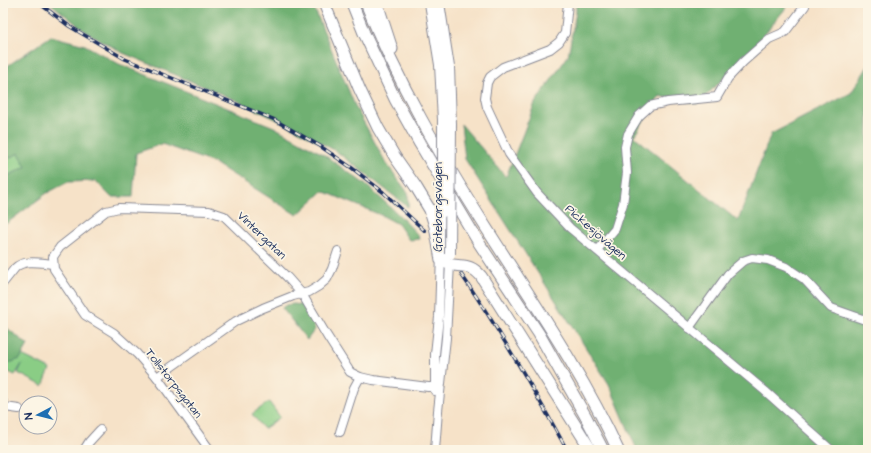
<svg xmlns="http://www.w3.org/2000/svg" width="871" height="453" font-family="'Architects Daughter',sans-serif">
<rect width="100%" height="100%" fill="#fcf5e5"/>
<filter id="ink" filterUnits="userSpaceOnUse"><feTurbulence type="fractalNoise" baseFrequency=".025" numOctaves="2"/><feDisplacementMap in="SourceGraphic" scale="8" xChannelSelector="R" yChannelSelector="G"/><feConvolveMatrix kernelMatrix="1 2 1 2 8 2 1 2 1" color-interpolation-filters="sRGB"/></filter>
<filter id="wash" filterUnits="userSpaceOnUse"><feTurbulence type="fractalNoise" baseFrequency=".012" numOctaves="4" result="noise"/><feDisplacementMap in="SourceGraphic" scale="16" xChannelSelector="R" yChannelSelector="G"/><feGaussianBlur stdDeviation="0.9" result="paint"/><feColorMatrix in="noise" values="0 0 0 0 0 0 0 0 0 0 0 0 0 0 0 0 0 1.4 0 .05"/><feComposite in="paint" operator="in"/></filter>
<g filter="url(#wash)">
<rect width="100%" height="100%" fill="#f6e2c8"/>
<g fill="#8acd85" stroke="#527e72">
<path d="M 19,153 L 26,167 L 3,178 L 3,161 Z"/>
<path d="M 9,350 L 26,357 L 50,369 L 43,386 L 18,373 L 22,364 L 15,375 L 3,369 L 3,351 Z"/>
<path d="M 269,402 L 280,417 L 264,429 L 252,414 Z"/>
</g>
<g fill="#6fb072" stroke="#457068">
<path d="M 50,3 L 312,3 L 356,108 L 386,163 L 408,193 L 408,207 L 336,151 L 292,127 L 236,100 L 123,53 L 85,31 Z"/>
<path d="M 576,3 L 790,3 L 743,60 L 697,104 L 660,96 L 634,136 L 738,221 L 771,134 L 851,93 L 868,66 L 868,450 L 637,450 L 609,384 L 465,159 L 461,124 L 506,177 L 535,103 L 568,56 L 576,12 Z"/>
<path d="M 51,36 L 85,45 L 119,64 L 274,127 L 323,154 L 366,185 L 398,214 L 418,235 L 419,239 L 409,240 L 398,224 L 383,216 L 323,191 L 297,215 L 216,164 L 162,144 L 136,153 L 133,197 L 111,197 L 96,181 L 68,182 L 47,193 L 3,226 L 3,178 L 26,167 L 19,153 L 3,161 L 3,69 Z"/>
<path d="M 294,304 L 302,305 C 308,312 312,320 315,329 L 307,340 L 282,308 L 286,305 Z"/>
<path d="M 3,327 L 7,328 L 28,345 L 20,359 L 9,363 L 3,360 Z"/>
</g>
</g>
<g filter="url(#ink)">
<g fill="none" stroke-linecap="round" stroke-linejoin="round">
<g stroke="#888893" stroke-width="10">
<g id="minor">
<path d="M 568,3 L 565,33 L 559,42 L 550,49 L 503,67 L 490,77 L 487,83 L 485,98 L 487,107 L 509,154 L 537,193 L 570,228 L 765,391 L 831,450"/>
<path d="M 597,250 L 615,229 L 623,204 L 627,173 L 625,147 L 628,134 L 639,116 L 650,106 L 668,102 L 717,97 L 728,78 L 743,62 L 769,39 L 785,32 L 805,6"/>
<path d="M 3,283 C 7,278 11,273 15,268 C 24,259 41,263 53,264"/>
<path d="M 689,328 L 728,274 L 743,261 L 752,258 L 768,260 L 786,267 L 804,279 L 831,308 L 868,321"/>
<path d="M 157,377 L 236,321 L 263,308 L 293,296 L 309,292 L 319,286 L 327,279 L 332,269 L 338,251"/>
<path d="M 435,391 L 435,354 L 439,317 L 441,254"/>
<path d="M 3,402 L 5,407 L 19,409"/>
<path d="M 340,432 L 354,388 L 360,377"/>
<path d="M 84,450 L 89,442 L 100,430"/>
<path d="M 210,450 L 157,377 L 137,354 L 114,333 L 85,315 L 54,269 L 53,257 L 60,247 L 106,211 L 119,208 L 209,211 L 224,216 L 287,277 L 302,294 L 327,336 L 350,372 L 360,377 L 373,380 L 428,387 L 435,387"/>
<path d="M 435,450 L 438,411 L 446,338 L 450,264"/>
</g>
</g>
<g stroke="#888893" stroke-width="12">
<g id="major">
<path d="M 430,3 L 440,65 L 443,120"/>
<path d="M 439,3 L 449,67 L 451,124"/>
<path d="M 442,246 L 443,212"/>
</g>
</g>
<g stroke="#888893" stroke-width="13">
<g id="highway">
<path d="M 324,3 L 359,88 L 378,128 L 395,157 L 416,187 L 430,210 L 435,226 L 441,260"/>
<path d="M 352,3 L 364,33 L 395,99 L 420,144 L 479,243 L 539,334 L 586,417 L 603,450"/>
<path d="M 366,3 C 398,83 441,157 487,229 C 533,302 582,372 618,450"/>
<path d="M 377,3 L 392,49"/>
<path d="M 443,250 L 443,256 L 446,263 C 461,269 468,261 481,276 L 591,450"/>
</g>
</g>
<use href="#minor" stroke="#fff" stroke-width="8"/>
<use href="#major" stroke="#fff" stroke-width="10"/>
<use href="#highway" stroke="#fff" stroke-width="11"/>
<g stroke="#1b2f5e" stroke-width="3.5">
<g id="rail">
<path d="M 39,3 L 69,26 L 125,59 L 273,119 L 320,146 L 352,168 L 383,192 L 425,231"/>
<path d="M 461,274 C 500,330 534,390 567,450"/>
</g>
</g>
<use href="#rail" stroke="#fcf5e5" stroke-width="2" stroke-dasharray="6" stroke-linecap="butt"/>
<g stroke="#888893" stroke-width="12" stroke-linecap="butt">
<g id="major-bridge">
<path d="M 443,212 L 443,120"/>
<path d="M 450,254 L 451,124"/>
</g>
</g>
<use href="#major-bridge" stroke="#fff" stroke-width="10"/>
</g>
</g>
<g text-anchor="middle" stroke-width="3.5" stroke-linejoin="round" paint-order="stroke">
<g font-size="12" fill="#1b2f5e" stroke="#fcf5e5">
<text transform="translate(438 207) rotate(-90)" y="4">Göteborgsvägen</text>
<text transform="translate(596 232) rotate(41)" y="4">Pickesjövägen</text>
<text transform="translate(262 235) rotate(44)" y="4">Vintergatan</text>
<text transform="translate(174 383) rotate(52)" y="4">Tollstorpsgatan</text>
</g>
</g>
<rect width="871" height="453" fill="none" stroke="#fcf5e5" stroke-width="16"/>
<g transform="translate(38 415) rotate(263)"><circle r="19" fill="#fcf5e5" stroke="#a2a6af"/>
<path d="M0-3L7 15L0 10L-7 15Z" fill="#1f6fb2"/>
<text y="-6" font-size="11" font-weight="bold" text-anchor="middle" fill="#1b2f5e">N</text>
</g>
</svg>
